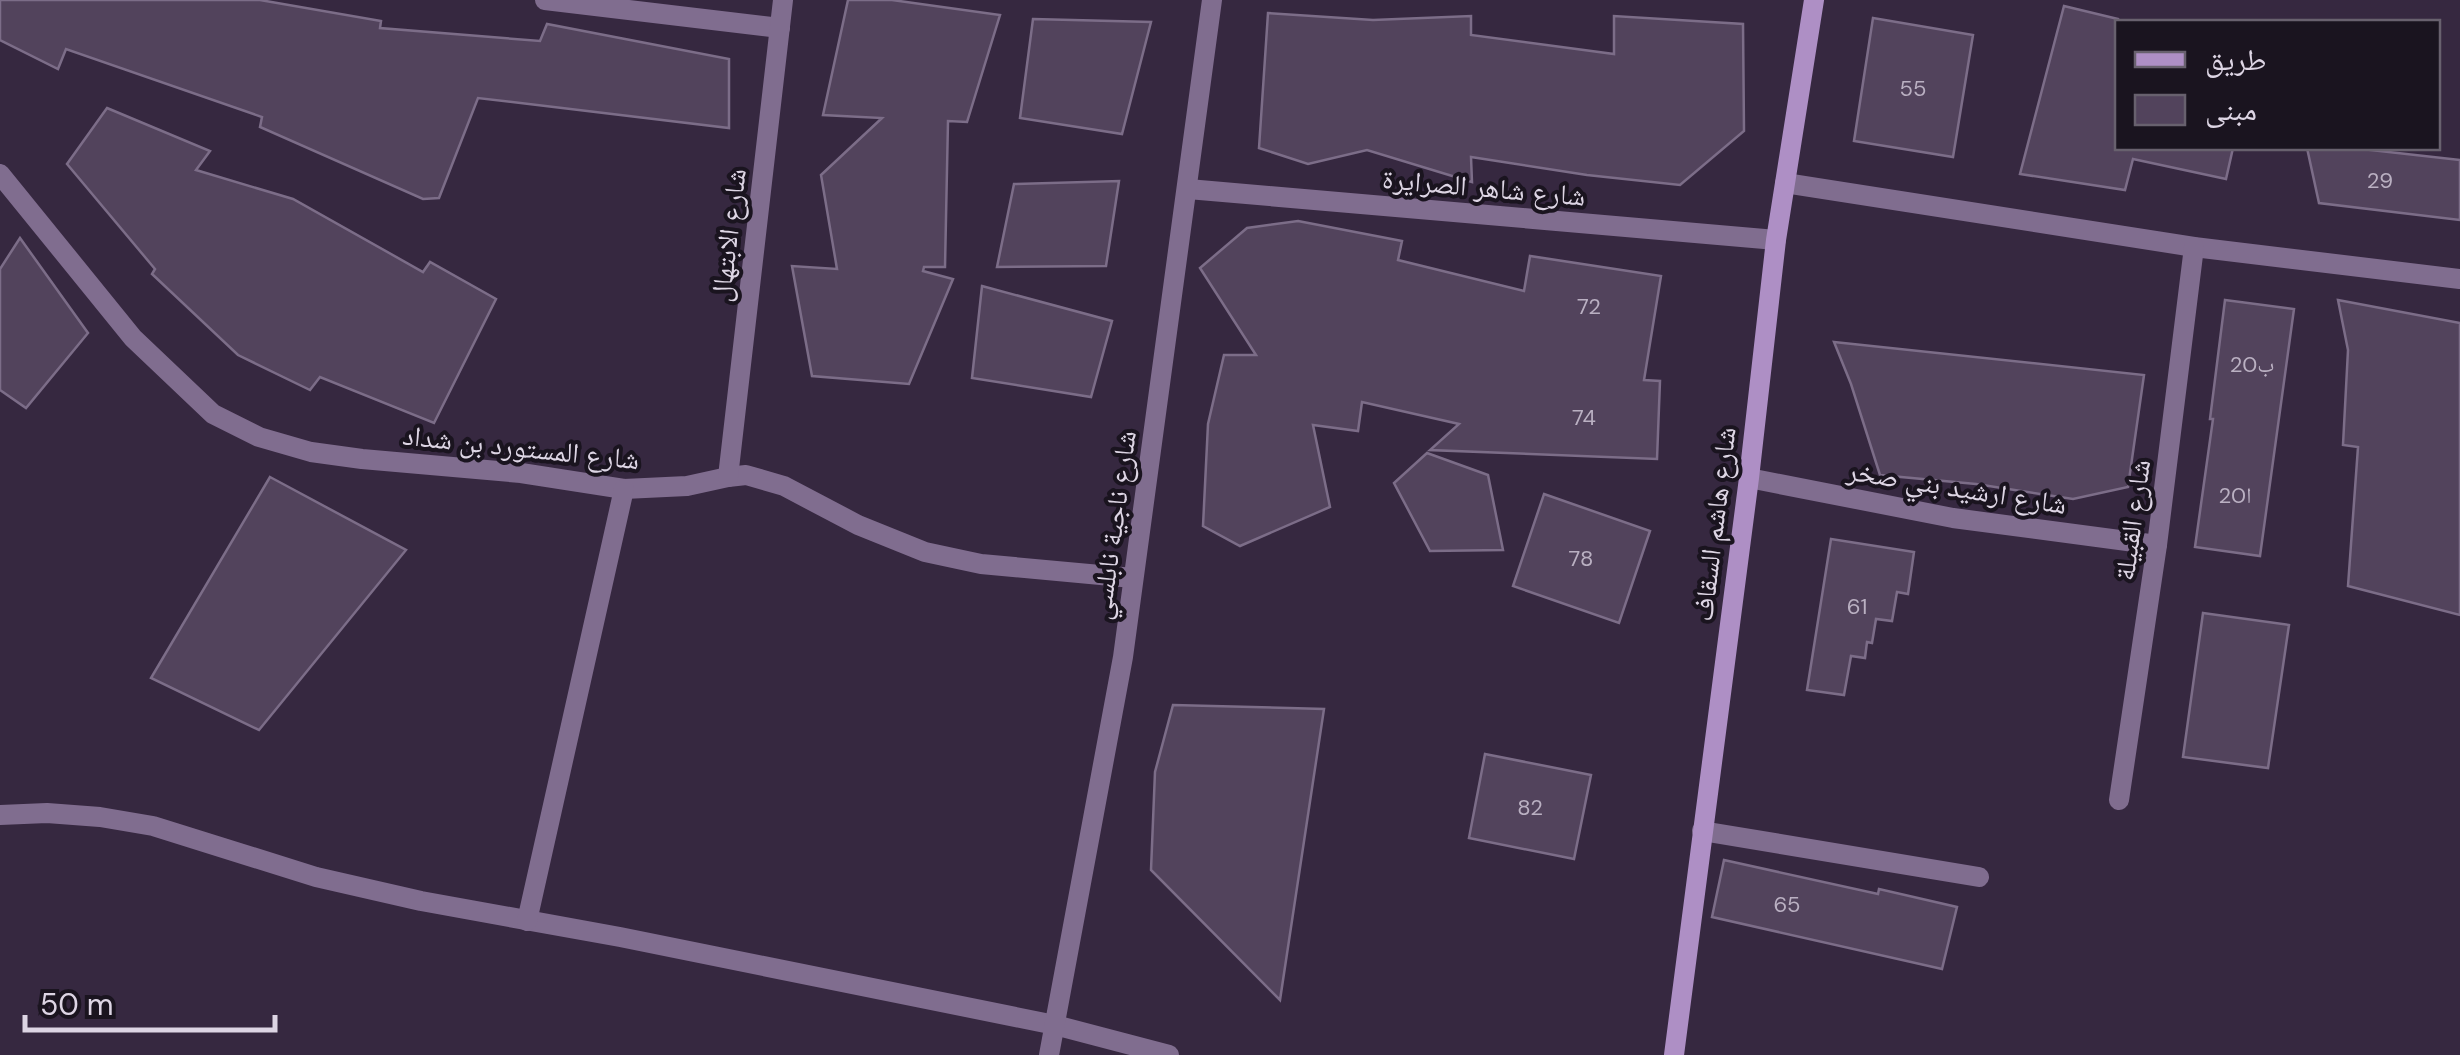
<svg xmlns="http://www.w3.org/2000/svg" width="2460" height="1055" font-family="'DM Sans','Noto Naskh Arabic',sans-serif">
<rect width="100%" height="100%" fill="#362840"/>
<g fill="#52435c" stroke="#7c6d88" stroke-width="2.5">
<path d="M 0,0 L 260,0 L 381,21 L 380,28 L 540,41 L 547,24 L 729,59 L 729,128 L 478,98 L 439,198 L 423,199 L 260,127 L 262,117 L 66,49 L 58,69 L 0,40 Z"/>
<path d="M 848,0 L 892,0 L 1000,15 L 967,122 L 948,121 L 945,267 L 924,267 L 923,271 L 953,279 L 909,384 L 812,376 L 792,266 L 837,269 L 821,175 L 882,118 L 823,115 Z"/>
<path d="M 2064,6 L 2118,19 L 2118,148 L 2233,148 L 2226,179 L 2133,159 L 2125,190 L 2020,174 Z"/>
<path d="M 1268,13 L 1373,20 L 1471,16 L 1471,35 L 1614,54 L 1614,16 L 1743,24 L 1744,131 L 1680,185 L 1587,175 L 1471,157 L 1472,182 L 1367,150 L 1308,164 L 1259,148 Z"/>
<path d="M 1873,18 L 1973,35 L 1953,157 L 1854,141 Z"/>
<path d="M 1033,19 L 1151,22 L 1122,134 L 1020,118 Z"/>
<path d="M 107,108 L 210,151 L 196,170 L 293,199 L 423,272 L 430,262 L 496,299 L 434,423 L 320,377 L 310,390 L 238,355 L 152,274 L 155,269 L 67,164 Z"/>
<path d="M 2307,148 L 2353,148 L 2460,160 L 2460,220 L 2319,203 Z"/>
<path d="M 1119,181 L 1106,266 L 997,267 L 1014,184 Z"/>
<path d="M 1298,221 L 1402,241 L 1398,260 L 1524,291 L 1530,256 L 1661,276 L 1644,380 L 1660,381 L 1657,459 L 1430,450 L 1459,424 L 1362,402 L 1358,431 L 1313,425 L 1330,507 L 1240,546 L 1203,526 L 1208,424 L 1224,355 L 1256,355 L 1200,268 L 1247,228 Z"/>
<path d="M 20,238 L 88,333 L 26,408 L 0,390 L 0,269 Z"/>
<path d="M 982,286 L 1112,321 L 1091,397 L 972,378 Z"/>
<path d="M 2225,300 L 2294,309 L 2260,556 L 2195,547 L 2213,419 L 2210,419 Z"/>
<path d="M 2338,300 L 2460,323 L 2460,615 L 2348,586 L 2358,447 L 2343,445 L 2348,350 Z"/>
<path d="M 1834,342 L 2144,375 L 2128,487 L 2073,499 L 1976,484 L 1880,475 L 1851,384 Z"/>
<path d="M 1427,453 L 1488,475 L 1503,550 L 1430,551 L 1394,483 Z"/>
<path d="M 270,477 L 406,550 L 259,730 L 151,678 Z"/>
<path d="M 1544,494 L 1650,531 L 1619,623 L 1513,586 Z"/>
<path d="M 1831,539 L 1914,552 L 1908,594 L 1897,592 L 1892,621 L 1876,619 L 1872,643 L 1867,642 L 1865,658 L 1851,656 L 1844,695 L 1807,690 Z"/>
<path d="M 2203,613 L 2289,625 L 2268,768 L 2183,757 Z"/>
<path d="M 1173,705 L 1324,709 L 1280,1000 L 1151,870 L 1155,772 Z"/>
<path d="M 1485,754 L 1591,775 L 1574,859 L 1469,838 Z"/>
<path d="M 1724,860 L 1878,894 L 1879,889 L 1957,907 L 1942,969 L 1712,917 Z"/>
</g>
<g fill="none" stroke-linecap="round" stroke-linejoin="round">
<g stroke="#806d8f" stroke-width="20">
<path d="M 545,0 L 780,28"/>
<path d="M 0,174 L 133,338 L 213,414 L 259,437 L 311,452 L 362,459 L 521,473 L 624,489 L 687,486 L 728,477 L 746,475 L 784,486 L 858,525 L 925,552 L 981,564 L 1133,578"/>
<path d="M 1785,183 L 2194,247 L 2460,279"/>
<path d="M 1188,189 L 1776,240"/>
<path d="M 728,477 L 783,0"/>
<path d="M 1749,478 L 1953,518 L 2157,545"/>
<path d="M 2119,800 L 2157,545 L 2194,247"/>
<path d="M 0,815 L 47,813 L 100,817 L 153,826 L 316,877 L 421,901 L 620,937 L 1055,1025 L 1169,1055"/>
<path d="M 1702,831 L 1979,877"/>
<path d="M 527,921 L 624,489"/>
<path d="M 1049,1055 L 1123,657 L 1212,0"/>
</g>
<path stroke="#ae8fc5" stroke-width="20" d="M 1674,1055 L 1749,478 L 1776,240 L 1814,0"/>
</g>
<g text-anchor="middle" stroke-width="8" stroke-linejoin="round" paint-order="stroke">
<g font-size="22" fill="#bab0c2">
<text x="1913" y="96">55</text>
<text x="2380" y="188">29</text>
<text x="1589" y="314">72</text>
<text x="2252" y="372">ب20</text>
<text x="1584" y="425">74</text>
<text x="2235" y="503">ا20</text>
<text x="1581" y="566">78</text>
<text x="1857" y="614">61</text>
<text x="1530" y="815">82</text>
<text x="1787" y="912">65</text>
</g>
<g font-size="28" fill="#ddd5e4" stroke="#1a141f">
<text transform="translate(1484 187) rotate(5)" y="10">شارع شاهر الصرايرة</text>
<text transform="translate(728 235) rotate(-83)" y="10">شارع الابتهال</text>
<text transform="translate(521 447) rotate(6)" y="10">شارع المستورد بن شداد</text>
<text transform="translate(1957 487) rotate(9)" y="10">شارع ارشيد بني صخر</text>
<text transform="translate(2132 520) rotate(-82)" y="10">شارع القبيلة</text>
<text transform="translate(1714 524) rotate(-83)" y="10">شارع هاشم السقاف</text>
<text transform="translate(1113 525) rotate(-82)" y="10">شارع ناجية نابلسي</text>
</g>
</g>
<rect x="2115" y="20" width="325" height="130" fill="#1a141f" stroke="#68616e" stroke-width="2.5"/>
<rect x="2135" y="52" width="50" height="15" fill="#ae8fc5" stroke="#68616e" stroke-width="2.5"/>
<text x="2205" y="70" font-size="30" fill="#ddd5e4">طريق</text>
<rect x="2135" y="95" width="50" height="30" fill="#52435c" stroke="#68616e" stroke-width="2.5"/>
<text x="2205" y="120" font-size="30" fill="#ddd5e4">مبنى</text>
<path d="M25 1015v15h250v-15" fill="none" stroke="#ddd5e4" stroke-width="5"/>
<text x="40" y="1015" font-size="30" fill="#ddd5e4" stroke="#1a141f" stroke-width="8" paint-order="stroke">50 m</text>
</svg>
